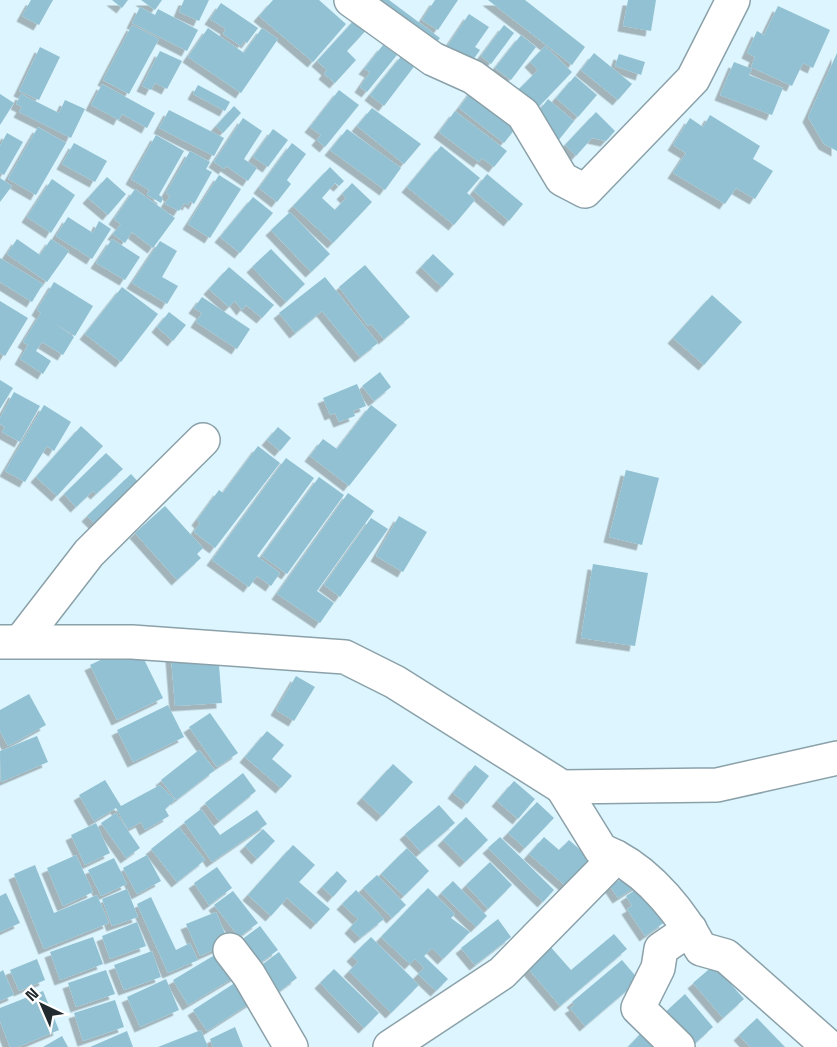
<svg xmlns="http://www.w3.org/2000/svg" width="837" height="1047" font-family="'Space Grotesk',sans-serif">
<defs>
<filter id="shadow"><feDropShadow dx="-5.5" dy="5.5" stdDeviation="0" flood-color="#0004"/></filter>
</defs>
<rect width="100%" height="100%" fill="#ddf5fe"/>
<g fill="#91c1d2" filter="url(#shadow)">
<path d="M 31,0 L 53,0 L 39,25 L 22,16 Z"/>
<path d="M 112,0 L 128,0 L 122,8 Z"/>
<path d="M 141,0 L 162,0 L 155,10 Z"/>
<path d="M 184,0 L 209,0 L 199,21 L 179,12 Z"/>
<path d="M 273,0 L 319,0 L 346,24 L 313,62 L 259,16 Z"/>
<path d="M 358,0 L 389,0 L 440,38 L 429,53 Z"/>
<path d="M 435,0 L 458,0 L 438,30 L 422,20 Z"/>
<path d="M 488,0 L 525,0 L 585,47 L 572,65 Z"/>
<path d="M 628,0 L 656,0 L 651,31 L 623,26 Z"/>
<path d="M 221,3 L 258,28 L 247,43 L 244,41 L 241,46 L 223,34 L 226,29 L 210,19 Z"/>
<path d="M 778,6 L 830,30 L 813,68 L 803,63 L 792,86 L 751,67 L 755,57 L 747,53 L 757,31 L 764,35 Z"/>
<path d="M 140,7 L 155,15 L 158,9 L 198,30 L 187,51 L 132,23 Z"/>
<path d="M 469,14 L 489,27 L 475,47 L 480,50 L 466,70 L 442,54 Z"/>
<path d="M 358,16 L 370,26 L 347,51 L 356,60 L 335,83 L 324,74 L 327,70 L 317,61 Z"/>
<path d="M 132,25 L 159,39 L 129,94 L 103,80 Z"/>
<path d="M 504,25 L 514,33 L 491,64 L 481,56 Z"/>
<path d="M 208,28 L 244,53 L 262,28 L 278,39 L 241,93 L 188,57 Z"/>
<path d="M 521,35 L 536,47 L 511,80 L 495,68 Z"/>
<path d="M 383,45 L 397,55 L 367,92 L 360,87 L 370,72 L 364,69 Z"/>
<path d="M 545,46 L 572,72 L 527,119 L 514,94 L 538,70 L 530,62 Z"/>
<path d="M 40,47 L 60,57 L 39,100 L 19,91 Z"/>
<path d="M 160,51 L 182,61 L 167,89 L 155,83 L 151,90 L 142,86 Z"/>
<path d="M 594,53 L 632,84 L 618,100 L 581,70 Z"/>
<path d="M 837,53 L 837,151 L 824,144 L 808,117 Z"/>
<path d="M 403,54 L 416,64 L 384,106 L 370,95 Z"/>
<path d="M 619,54 L 645,62 L 641,75 L 615,66 Z"/>
<path d="M 734,62 L 752,69 L 749,75 L 783,88 L 772,115 L 720,95 Z"/>
<path d="M 575,76 L 597,95 L 578,117 L 556,98 Z"/>
<path d="M 102,84 L 155,113 L 147,128 L 122,114 L 119,120 L 91,105 Z"/>
<path d="M 198,85 L 230,102 L 225,111 L 193,94 Z"/>
<path d="M 473,89 L 519,124 L 504,143 L 459,108 Z"/>
<path d="M 339,90 L 359,105 L 325,147 L 317,140 L 321,135 L 310,127 Z"/>
<path d="M 0,94 L 14,103 L 0,125 Z"/>
<path d="M 21,94 L 59,113 L 65,100 L 85,109 L 71,138 L 19,112 L 22,107 L 16,104 Z"/>
<path d="M 548,99 L 574,121 L 558,141 L 532,120 Z"/>
<path d="M 234,106 L 241,113 L 223,133 L 216,126 Z"/>
<path d="M 372,108 L 421,144 L 404,164 L 357,126 Z"/>
<path d="M 169,110 L 224,138 L 214,156 L 159,128 Z"/>
<path d="M 455,111 L 507,151 L 494,167 L 482,158 L 479,162 L 439,132 Z"/>
<path d="M 596,112 L 615,131 L 606,141 L 592,138 L 576,156 L 565,145 Z"/>
<path d="M 710,115 L 760,146 L 753,159 L 773,171 L 755,199 L 736,188 L 725,204 L 673,173 L 686,153 L 673,145 L 690,118 L 703,127 Z"/>
<path d="M 243,118 L 262,131 L 244,159 L 257,168 L 248,181 L 226,166 L 224,169 L 214,162 Z"/>
<path d="M 38,127 L 66,143 L 36,195 L 8,179 Z"/>
<path d="M 273,129 L 288,140 L 268,167 L 253,157 Z"/>
<path d="M 347,129 L 401,168 L 385,190 L 330,150 Z"/>
<path d="M 7,133 L 23,142 L 4,175 L 0,173 L 0,146 Z"/>
<path d="M 156,135 L 184,151 L 159,195 L 163,198 L 161,203 L 147,195 L 149,190 L 131,179 Z"/>
<path d="M 74,143 L 107,161 L 95,182 L 62,164 Z"/>
<path d="M 292,143 L 306,154 L 287,180 L 291,184 L 277,202 L 259,188 Z"/>
<path d="M 441,146 L 480,178 L 467,193 L 475,200 L 454,225 L 407,187 Z"/>
<path d="M 190,151 L 210,162 L 206,169 L 212,172 L 194,204 L 190,201 L 188,205 L 184,203 L 179,211 L 165,204 L 170,196 L 166,193 Z"/>
<path d="M 330,167 L 344,181 L 339,186 L 335,183 L 322,198 L 335,210 L 346,198 L 342,194 L 352,183 L 372,202 L 333,243 L 293,206 Z"/>
<path d="M 487,174 L 523,204 L 509,221 L 474,191 Z"/>
<path d="M 219,175 L 241,189 L 210,238 L 188,224 Z"/>
<path d="M 107,177 L 126,194 L 108,215 L 88,198 Z"/>
<path d="M 0,178 L 12,186 L 0,202 Z"/>
<path d="M 52,179 L 75,195 L 51,233 L 27,217 Z"/>
<path d="M 135,189 L 175,218 L 153,248 L 132,232 L 125,243 L 113,234 L 121,224 L 114,219 Z"/>
<path d="M 253,197 L 273,213 L 240,253 L 220,237 Z"/>
<path d="M 290,212 L 330,254 L 311,272 L 271,230 Z"/>
<path d="M 68,217 L 93,233 L 99,221 L 111,229 L 92,259 L 56,236 Z"/>
<path d="M 17,239 L 40,255 L 51,239 L 69,251 L 47,282 L 7,254 Z"/>
<path d="M 112,239 L 140,257 L 125,280 L 96,263 Z"/>
<path d="M 160,241 L 177,251 L 162,277 L 178,286 L 167,304 L 132,283 Z"/>
<path d="M 271,249 L 305,284 L 286,302 L 252,267 Z"/>
<path d="M 433,254 L 454,274 L 442,287 L 421,267 Z"/>
<path d="M 0,258 L 43,284 L 32,302 L 0,282 Z"/>
<path d="M 365,265 L 410,317 L 384,339 L 371,324 L 368,326 L 339,287 Z"/>
<path d="M 229,267 L 274,305 L 262,318 L 246,305 L 242,310 L 235,301 L 229,307 L 209,289 Z"/>
<path d="M 325,277 L 378,343 L 360,357 L 322,311 L 295,333 L 279,313 Z"/>
<path d="M 54,282 L 93,306 L 75,336 L 54,323 L 74,337 L 63,355 L 42,342 L 36,351 L 51,361 L 43,374 L 20,359 L 28,345 L 23,342 L 41,313 L 37,310 Z"/>
<path d="M 122,287 L 158,314 L 121,362 L 85,334 Z"/>
<path d="M 712,295 L 742,322 L 704,365 L 673,338 Z"/>
<path d="M 202,297 L 250,329 L 237,349 L 196,322 L 202,313 L 194,308 Z"/>
<path d="M 0,301 L 28,318 L 5,356 L 0,353 Z"/>
<path d="M 169,312 L 186,325 L 173,341 L 157,327 Z"/>
<path d="M 380,372 L 391,387 L 374,401 L 362,386 Z"/>
<path d="M 0,380 L 13,388 L 0,409 Z"/>
<path d="M 357,384 L 366,406 L 353,411 L 355,416 L 339,422 L 335,413 L 330,415 L 323,398 Z"/>
<path d="M 14,392 L 40,406 L 20,442 L 2,432 L 5,427 L 0,424 L 0,418 Z"/>
<path d="M 44,405 L 71,422 L 54,451 L 47,446 L 25,482 L 5,471 Z"/>
<path d="M 371,405 L 397,425 L 349,486 L 310,456 L 323,439 L 337,449 Z"/>
<path d="M 81,426 L 103,446 L 57,496 L 36,477 Z"/>
<path d="M 278,427 L 291,438 L 280,451 L 267,440 Z"/>
<path d="M 258,446 L 280,463 L 215,548 L 194,532 L 200,523 L 197,520 L 219,490 L 223,493 Z"/>
<path d="M 106,453 L 123,469 L 96,494 L 93,491 L 76,507 L 64,494 Z"/>
<path d="M 286,458 L 314,478 L 257,556 L 280,573 L 271,586 L 257,576 L 249,587 L 212,560 Z"/>
<path d="M 626,470 L 659,478 L 642,545 L 609,537 Z"/>
<path d="M 131,474 L 141,485 L 98,527 L 87,516 Z"/>
<path d="M 319,477 L 344,495 L 287,574 L 262,556 Z"/>
<path d="M 348,493 L 374,511 L 317,591 L 334,603 L 320,623 L 277,594 Z"/>
<path d="M 165,506 L 203,548 L 197,554 L 201,558 L 177,580 L 135,533 Z"/>
<path d="M 399,516 L 427,532 L 403,572 L 376,556 Z"/>
<path d="M 371,518 L 388,529 L 340,597 L 324,585 Z"/>
<path d="M 593,564 L 648,573 L 635,646 L 581,638 Z"/>
<path d="M 136,643 L 163,698 L 117,720 L 90,665 Z"/>
<path d="M 218,652 L 222,703 L 175,706 L 171,656 Z"/>
<path d="M 296,676 L 315,687 L 294,721 L 276,710 Z"/>
<path d="M 29,694 L 46,725 L 8,746 L 0,731 L 0,710 Z"/>
<path d="M 168,705 L 184,737 L 133,762 L 117,730 Z"/>
<path d="M 210,713 L 238,753 L 217,767 L 189,727 Z"/>
<path d="M 267,731 L 284,745 L 272,759 L 292,776 L 281,788 L 245,757 Z"/>
<path d="M 37,736 L 48,762 L 1,782 L 0,751 Z"/>
<path d="M 199,750 L 215,770 L 176,800 L 161,780 Z"/>
<path d="M 393,764 L 413,782 L 382,816 L 362,798 Z"/>
<path d="M 475,765 L 489,776 L 467,804 L 453,793 Z"/>
<path d="M 243,773 L 256,791 L 219,821 L 205,803 Z"/>
<path d="M 105,780 L 121,806 L 160,785 L 175,800 L 165,809 L 169,816 L 145,830 L 141,822 L 128,829 L 116,808 L 94,821 L 79,795 Z"/>
<path d="M 514,781 L 535,799 L 518,819 L 497,801 Z"/>
<path d="M 537,802 L 554,818 L 525,848 L 508,833 Z"/>
<path d="M 439,805 L 455,823 L 421,852 L 405,834 Z"/>
<path d="M 201,809 L 220,835 L 257,810 L 267,824 L 212,862 L 184,822 Z"/>
<path d="M 116,813 L 140,848 L 126,858 L 101,823 Z"/>
<path d="M 466,817 L 488,840 L 465,862 L 443,840 Z"/>
<path d="M 96,823 L 110,853 L 85,865 L 71,835 Z"/>
<path d="M 179,827 L 205,860 L 177,882 L 151,849 Z"/>
<path d="M 263,829 L 275,841 L 257,859 L 245,846 Z"/>
<path d="M 500,837 L 554,890 L 543,902 L 488,848 Z"/>
<path d="M 544,837 L 559,850 L 569,840 L 592,860 L 568,888 L 529,854 Z"/>
<path d="M 293,845 L 315,865 L 299,882 L 330,909 L 316,924 L 287,898 L 271,916 L 248,895 Z"/>
<path d="M 407,848 L 429,871 L 404,896 L 381,874 Z"/>
<path d="M 76,855 L 93,892 L 63,906 L 47,868 Z"/>
<path d="M 147,855 L 161,881 L 137,894 L 123,868 Z"/>
<path d="M 114,858 L 127,884 L 101,896 L 88,870 Z"/>
<path d="M 490,862 L 512,885 L 488,909 L 466,885 Z"/>
<path d="M 35,865 L 54,913 L 97,895 L 109,923 L 44,949 L 14,874 Z"/>
<path d="M 217,867 L 232,888 L 209,905 L 194,883 Z"/>
<path d="M 337,871 L 347,881 L 333,897 L 322,887 Z"/>
<path d="M 632,872 L 640,884 L 618,898 L 610,886 Z"/>
<path d="M 377,875 L 406,905 L 392,918 L 363,888 Z"/>
<path d="M 453,881 L 487,916 L 476,927 L 441,893 Z"/>
<path d="M 641,886 L 665,922 L 645,936 L 627,909 L 632,906 L 626,896 Z"/>
<path d="M 428,888 L 455,914 L 451,918 L 470,932 L 443,959 L 432,948 L 424,956 L 448,979 L 436,991 L 418,974 L 424,968 L 415,959 L 410,964 L 381,937 Z"/>
<path d="M 127,889 L 138,917 L 112,926 L 102,899 Z"/>
<path d="M 356,890 L 384,919 L 360,938 L 350,928 L 358,919 L 342,904 Z"/>
<path d="M 233,891 L 258,923 L 239,937 L 214,905 Z"/>
<path d="M 6,893 L 20,923 L 0,932 L 0,896 Z"/>
<path d="M 151,897 L 176,950 L 190,943 L 198,960 L 168,973 L 137,904 Z"/>
<path d="M 216,912 L 229,943 L 200,956 L 186,924 Z"/>
<path d="M 498,919 L 511,937 L 475,965 L 461,948 Z"/>
<path d="M 137,922 L 146,946 L 110,959 L 102,936 Z"/>
<path d="M 260,926 L 278,950 L 250,970 L 233,946 Z"/>
<path d="M 614,934 L 627,949 L 560,1006 L 525,965 L 548,944 L 571,970 Z"/>
<path d="M 93,937 L 103,964 L 60,980 L 50,952 Z"/>
<path d="M 371,937 L 419,985 L 391,1013 L 349,971 L 358,962 L 352,956 Z"/>
<path d="M 223,950 L 238,975 L 188,1005 L 173,980 Z"/>
<path d="M 152,951 L 161,977 L 124,990 L 114,965 Z"/>
<path d="M 279,952 L 297,978 L 270,998 L 252,972 Z"/>
<path d="M 37,959 L 45,980 L 19,991 L 10,970 Z"/>
<path d="M 622,960 L 639,980 L 585,1026 L 570,1008 L 575,1005 L 572,1002 Z"/>
<path d="M 714,965 L 744,999 L 723,1018 L 693,983 Z"/>
<path d="M 334,969 L 379,1013 L 364,1028 L 320,983 Z"/>
<path d="M 3,970 L 14,995 L 0,1001 L 0,972 Z"/>
<path d="M 106,970 L 115,994 L 76,1007 L 68,983 Z"/>
<path d="M 244,977 L 258,998 L 207,1031 L 193,1010 Z"/>
<path d="M 166,979 L 179,1010 L 140,1027 L 127,997 Z"/>
<path d="M 43,991 L 59,1030 L 18,1047 L 10,1047 L 0,1021 L 0,1008 Z"/>
<path d="M 685,994 L 713,1027 L 691,1047 L 658,1019 Z"/>
<path d="M 115,1000 L 124,1027 L 83,1041 L 74,1013 Z"/>
<path d="M 757,1018 L 785,1047 L 750,1047 L 739,1035 Z"/>
<path d="M 235,1027 L 243,1047 L 213,1047 L 210,1039 Z"/>
<path d="M 645,1029 L 663,1047 L 628,1047 Z"/>
<path d="M 201,1030 L 208,1047 L 158,1047 Z"/>
<path d="M 127,1031 L 133,1047 L 90,1047 Z"/>
<path d="M 62,1036 L 68,1047 L 43,1047 Z"/>
</g>
<g fill="none" stroke-linecap="round" stroke-linejoin="round">
<g stroke="#8ba1a9" stroke-width="36">
<g id="minor">
<path d="M 351,0 L 433,59 L 473,77 L 523,114 L 562,179 L 585,191 L 693,79 L 733,0"/>
<path d="M 21,641 L 89,553 L 203,440"/>
<path d="M 0,642 L 132,642 L 345,657 L 395,682 L 562,787 L 717,785 L 837,758"/>
<path d="M 616,857 C 652,876 682,914 701,949 L 726,956 L 829,1047"/>
<path d="M 230,950 L 249,975 L 291,1047"/>
<path d="M 390,1047 L 502,973 L 616,857 L 601,850 L 562,787"/>
<path d="M 678,1047 L 638,1008 L 658,968 L 661,949 L 690,929"/>
</g>
</g>
<use href="#minor" stroke="#fff" stroke-width="33"/>
</g>
<g transform="translate(42 1005) rotate(316)" stroke="#ffffff" stroke-width="4.5" paint-order="stroke">
<path d="M0-4.5L10 22L0 15L-10 22Z" fill="#212a2e"/>
<text y="-9" font-size="16" font-weight="bold" text-anchor="middle" fill="#212a2e">N</text>
</g>
</svg>
